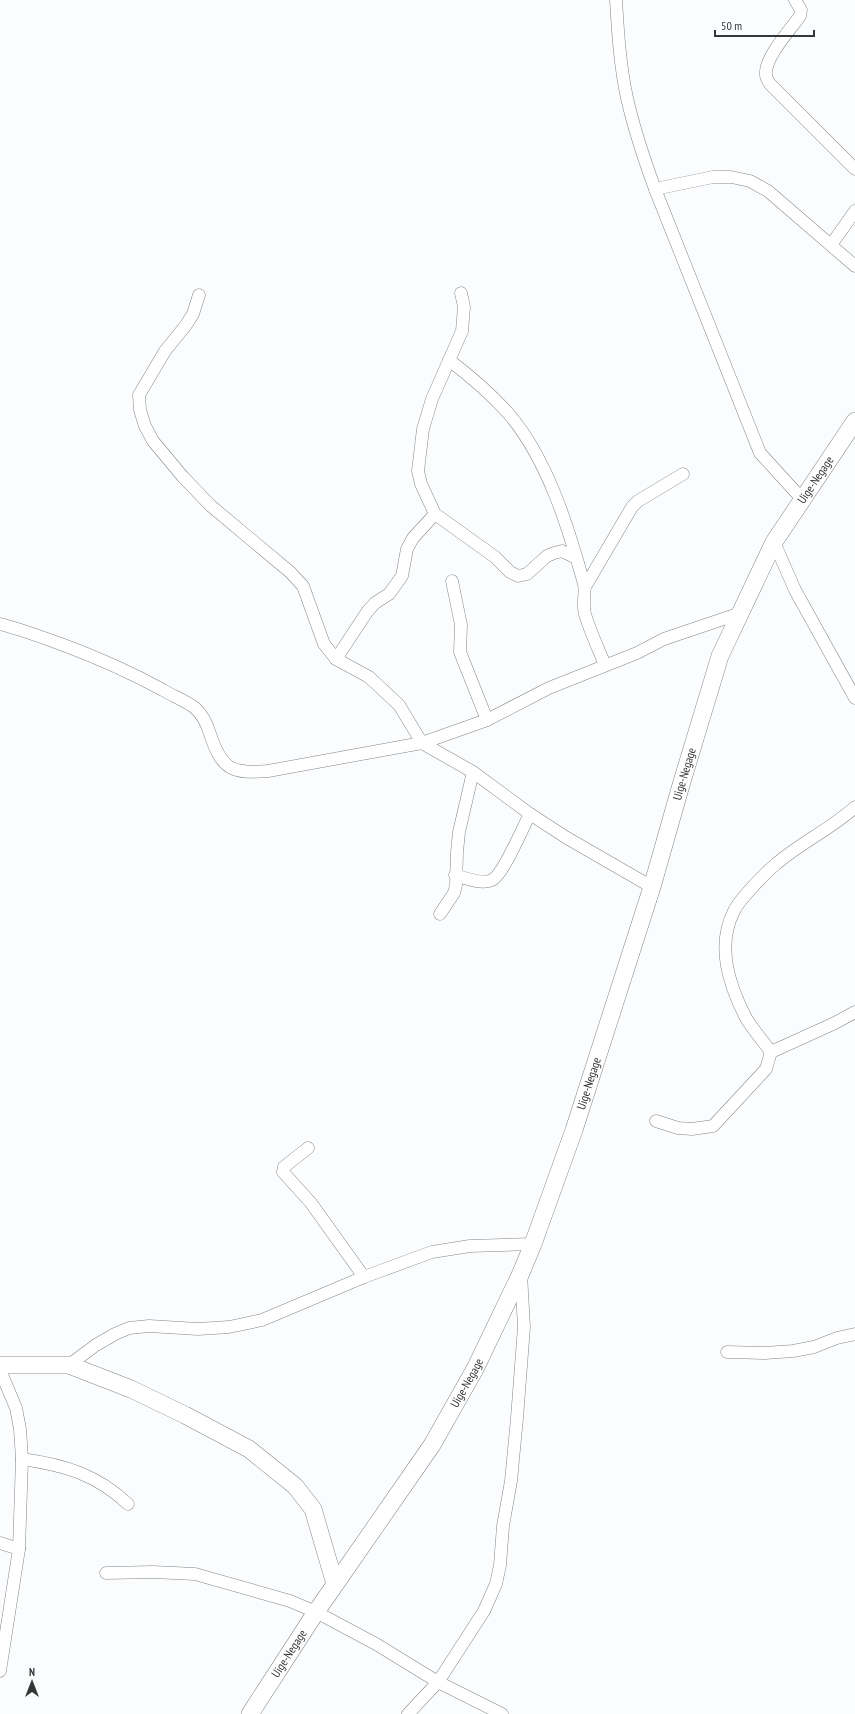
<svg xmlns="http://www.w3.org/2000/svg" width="855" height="1714" font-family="'PT Sans Narrow',sans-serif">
<rect width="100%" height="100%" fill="#fafcfd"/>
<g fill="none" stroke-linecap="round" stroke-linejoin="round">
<g stroke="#848687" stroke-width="13">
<g id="street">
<path d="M 616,0 C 618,33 620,66 627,98 C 634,129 644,159 655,189 L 760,453 L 802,499"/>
<path d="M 795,0 L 801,10 L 800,16 C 790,30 764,58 766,75 C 766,78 768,81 770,84 L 855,169"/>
<path d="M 655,189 L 713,177 L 731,177 L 750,181 L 768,191 L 855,266"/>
<path d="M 831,245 L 855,211"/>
<path d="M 461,293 L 464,307 L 462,331 L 432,399 L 423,429 L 418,471 L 421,484 L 435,514 L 495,557 L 510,572 L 518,576 L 527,574 L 547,556 L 554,553 L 562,551 L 576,558"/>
<path d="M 199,295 L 193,314 L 186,325 L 165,351 L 139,395 L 140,410 L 145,426 L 153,441 L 183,477 L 211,506 L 290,572 L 303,586 L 324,644 L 336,659 L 369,677 L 399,705 L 422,743 L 473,772 L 530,814 L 567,838 L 652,887"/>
<path d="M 449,360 C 470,376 490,393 508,413 C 547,458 568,526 584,584 C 586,593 582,604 585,614 C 590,631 598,648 605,665"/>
<path d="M 774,542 L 795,590 L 855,698"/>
<path d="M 452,581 L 461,625 L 460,652 L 487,720"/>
<path d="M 585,587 L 632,507 L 638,501 L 683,474"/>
<path d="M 0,624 C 21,629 41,637 61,644 C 96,657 130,672 163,690 C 173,696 186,701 195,708 C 203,715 207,724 210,734 C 222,770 232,774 268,771 L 422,743 L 487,720 L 549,688 L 637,653 L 664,639 L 741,613"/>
<path d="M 336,659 L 367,612 L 375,603 L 389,594 L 402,576 L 407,549 L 413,538 L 435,514"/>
<path d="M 455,875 C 465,878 482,885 492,880 C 503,875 523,827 530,814"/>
<path d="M 440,914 L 454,893 L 456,885 L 457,852 L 459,832 L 473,772"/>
<path d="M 771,1052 C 763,1041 753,1030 746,1018 C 729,985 716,946 734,911 C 739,900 766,872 776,864 C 800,843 831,829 855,807"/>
<path d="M 656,1121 L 678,1128 L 692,1129 L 713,1126 L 766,1069 L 771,1052 L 835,1023 L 855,1012"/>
<path d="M 308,1148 L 284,1167 L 283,1172 L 311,1203 L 364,1277"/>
<path d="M 727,1352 L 765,1353 L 793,1351 L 814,1347 L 837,1338 L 855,1334"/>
<path d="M 69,1365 L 96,1345 L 115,1334 L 129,1328 L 149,1326 L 198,1329 L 229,1327 L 262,1320 L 364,1277 L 432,1252 L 470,1246 L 533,1244"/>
<path d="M 0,1370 L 16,1408 L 20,1429 L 22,1459 L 19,1549 L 0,1671"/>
<path d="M 22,1459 C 64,1465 96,1474 128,1504"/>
<path d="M 0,1543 L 19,1549"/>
<path d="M 106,1573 L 153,1572 L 195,1574 L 290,1601 L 316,1612 L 376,1644 L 438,1682 L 502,1714"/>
<path d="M 408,1714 L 438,1682 L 484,1611 L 496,1584 L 500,1565 L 503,1526 L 511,1481 L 517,1418 L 524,1327 L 521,1274"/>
</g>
</g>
<g stroke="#848687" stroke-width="18">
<g id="secondary">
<path d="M 0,1365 L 69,1365 L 131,1389 L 185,1415 L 249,1449 L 295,1486 L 313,1509 L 335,1584"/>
<path id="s1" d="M 250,1714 L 316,1612 L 432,1445 L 475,1369 L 521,1273 L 533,1244 L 574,1130 L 652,887 L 681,785 L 720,656 L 774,542 L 855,421"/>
</g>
</g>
<use href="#street" stroke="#fff" stroke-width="12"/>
<use href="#secondary" stroke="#fff" stroke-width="17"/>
</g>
<g text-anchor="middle" stroke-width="3.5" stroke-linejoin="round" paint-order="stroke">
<g font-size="12" fill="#353636" stroke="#fafcfd">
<text dy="4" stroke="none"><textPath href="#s1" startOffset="1368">Uige-Negage</textPath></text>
<text dy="4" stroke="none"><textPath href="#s1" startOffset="1044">Uige-Negage</textPath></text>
<text dy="4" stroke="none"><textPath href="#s1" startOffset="720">Uige-Negage</textPath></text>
<text dy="4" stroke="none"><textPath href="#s1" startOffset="396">Uige-Negage</textPath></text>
<text dy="4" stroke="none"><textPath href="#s1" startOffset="72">Uige-Negage</textPath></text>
</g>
</g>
<g transform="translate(32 1682)" stroke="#fafcfd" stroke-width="3" paint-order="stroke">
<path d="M0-3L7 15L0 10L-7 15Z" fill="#353636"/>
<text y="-6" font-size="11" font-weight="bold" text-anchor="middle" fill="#353636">N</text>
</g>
<path d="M715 30v6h99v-6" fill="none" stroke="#353636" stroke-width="2"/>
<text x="721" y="30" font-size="12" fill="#353636" stroke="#fafcfd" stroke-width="3" paint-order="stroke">50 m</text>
</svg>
